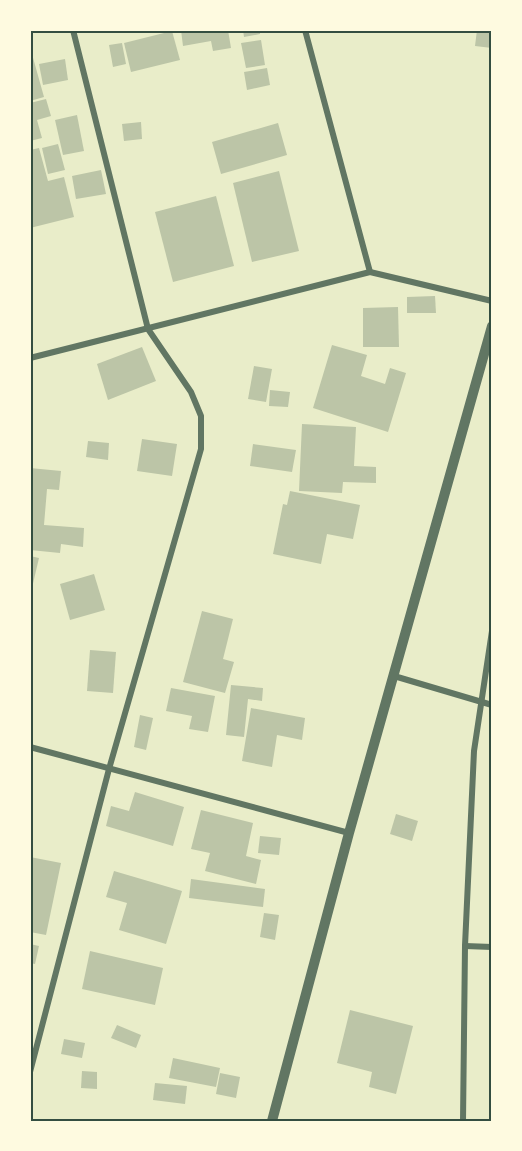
<svg xmlns="http://www.w3.org/2000/svg" width="522" height="1151" font-family="Commissioner,sans-serif">
<rect width="100%" height="100%" fill="#e9edc9"/>
<g fill="#bcc5a7">
<path d="M 181,30 L 228,30 L 231,48 L 213,51 L 211,41 L 183,46 Z"/>
<path d="M 243,30 L 260,30 L 260,34 L 244,37 Z"/>
<path d="M 477,30 L 492,30 L 492,48 L 475,46 Z"/>
<path d="M 172,31 L 180,60 L 131,72 L 124,43 Z"/>
<path d="M 261,40 L 265,65 L 246,68 L 241,43 Z"/>
<path d="M 122,43 L 126,64 L 113,67 L 109,45 Z"/>
<path d="M 30,47 L 44,97 L 30,101 Z"/>
<path d="M 65,59 L 68,80 L 43,85 L 39,64 Z"/>
<path d="M 267,68 L 270,85 L 247,90 L 244,72 Z"/>
<path d="M 46,99 L 51,116 L 37,120 L 42,138 L 30,141 L 30,103 Z"/>
<path d="M 77,115 L 84,151 L 63,155 L 55,120 Z"/>
<path d="M 141,122 L 142,139 L 124,141 L 122,124 Z"/>
<path d="M 278,123 L 287,155 L 221,174 L 212,142 Z"/>
<path d="M 58,144 L 65,170 L 48,174 L 42,148 Z"/>
<path d="M 39,148 L 48,181 L 64,177 L 74,217 L 30,228 L 30,150 Z"/>
<path d="M 101,170 L 106,194 L 76,199 L 72,176 Z"/>
<path d="M 279,171 L 299,251 L 252,262 L 233,183 Z"/>
<path d="M 216,196 L 234,266 L 173,282 L 155,212 Z"/>
<path d="M 435,296 L 436,313 L 407,313 L 407,297 Z"/>
<path d="M 398,307 L 399,347 L 363,347 L 363,308 Z"/>
<path d="M 332,345 L 367,355 L 361,376 L 385,384 L 390,368 L 406,373 L 388,432 L 313,408 Z"/>
<path d="M 142,347 L 156,381 L 108,400 L 97,364 Z"/>
<path d="M 254,366 L 272,369 L 266,402 L 248,399 Z"/>
<path d="M 270,390 L 290,392 L 288,407 L 269,406 Z"/>
<path d="M 302,424 L 356,427 L 354,466 L 376,467 L 376,483 L 343,482 L 342,493 L 299,491 Z"/>
<path d="M 142,439 L 177,444 L 172,476 L 137,471 Z"/>
<path d="M 88,441 L 109,443 L 108,460 L 86,457 Z"/>
<path d="M 253,444 L 296,450 L 292,472 L 250,466 Z"/>
<path d="M 30,468 L 61,471 L 59,490 L 47,489 L 44,525 L 84,528 L 83,547 L 61,544 L 60,553 L 30,550 Z"/>
<path d="M 290,491 L 360,505 L 353,539 L 327,534 L 321,564 L 273,554 L 283,504 L 287,505 Z"/>
<path d="M 30,556 L 39,558 L 31,592 L 30,592 Z"/>
<path d="M 94,574 L 105,610 L 70,620 L 60,584 Z"/>
<path d="M 202,611 L 233,619 L 223,659 L 234,662 L 225,693 L 183,682 Z"/>
<path d="M 90,650 L 116,652 L 113,693 L 87,691 Z"/>
<path d="M 231,685 L 263,688 L 262,701 L 248,699 L 244,737 L 226,735 Z"/>
<path d="M 171,688 L 215,696 L 208,732 L 189,729 L 192,716 L 166,711 Z"/>
<path d="M 251,708 L 305,718 L 302,740 L 277,735 L 272,767 L 242,761 Z"/>
<path d="M 140,715 L 153,718 L 146,750 L 134,747 Z"/>
<path d="M 135,792 L 184,807 L 173,846 L 106,826 L 111,806 L 129,811 Z"/>
<path d="M 201,810 L 253,823 L 246,856 L 261,860 L 256,884 L 205,871 L 210,853 L 191,849 Z"/>
<path d="M 396,814 L 418,821 L 412,841 L 390,834 Z"/>
<path d="M 260,836 L 281,838 L 279,855 L 258,853 Z"/>
<path d="M 30,857 L 61,863 L 46,935 L 30,932 Z"/>
<path d="M 114,871 L 182,891 L 166,944 L 119,930 L 127,903 L 106,897 Z"/>
<path d="M 191,879 L 265,889 L 263,907 L 189,898 Z"/>
<path d="M 264,913 L 279,915 L 275,940 L 260,937 Z"/>
<path d="M 30,944 L 39,946 L 35,964 L 30,963 Z"/>
<path d="M 90,951 L 163,968 L 155,1005 L 82,989 Z"/>
<path d="M 350,1010 L 413,1026 L 396,1094 L 369,1087 L 372,1072 L 337,1063 Z"/>
<path d="M 117,1025 L 141,1035 L 136,1048 L 111,1038 Z"/>
<path d="M 64,1039 L 85,1043 L 82,1058 L 61,1054 Z"/>
<path d="M 173,1058 L 220,1068 L 216,1087 L 169,1078 Z"/>
<path d="M 82,1071 L 97,1072 L 97,1089 L 81,1088 Z"/>
<path d="M 220,1073 L 240,1077 L 236,1098 L 216,1094 Z"/>
<path d="M 155,1083 L 187,1086 L 185,1104 L 153,1100 Z"/>
</g>
<g fill="none" stroke-linecap="round" stroke-linejoin="round">
<g stroke="#617663" stroke-width="6">
<path d="M 305,30 L 370,272"/>
<path d="M 30,358 L 370,272 L 492,301"/>
<path d="M 394,676 L 492,705"/>
<path d="M 30,747 L 349,833"/>
<path d="M 465,946 L 492,947"/>
<path d="M 30,1072 L 109,769 L 201,449 L 201,416 L 191,392 L 148,329 L 73,30"/>
<path d="M 463,1121 L 465,946 L 474,751 L 492,631"/>
</g>
<path stroke="#617663" stroke-width="10" d="M 272,1121 L 349,833 L 492,326"/>
</g>
<rect width="522" height="1151" fill="none" stroke="#fefae0" stroke-width="63"/>
<rect x="32" y="32" width="458" height="1088" fill="none" stroke="#344e41" stroke-width="2"/>
</svg>
